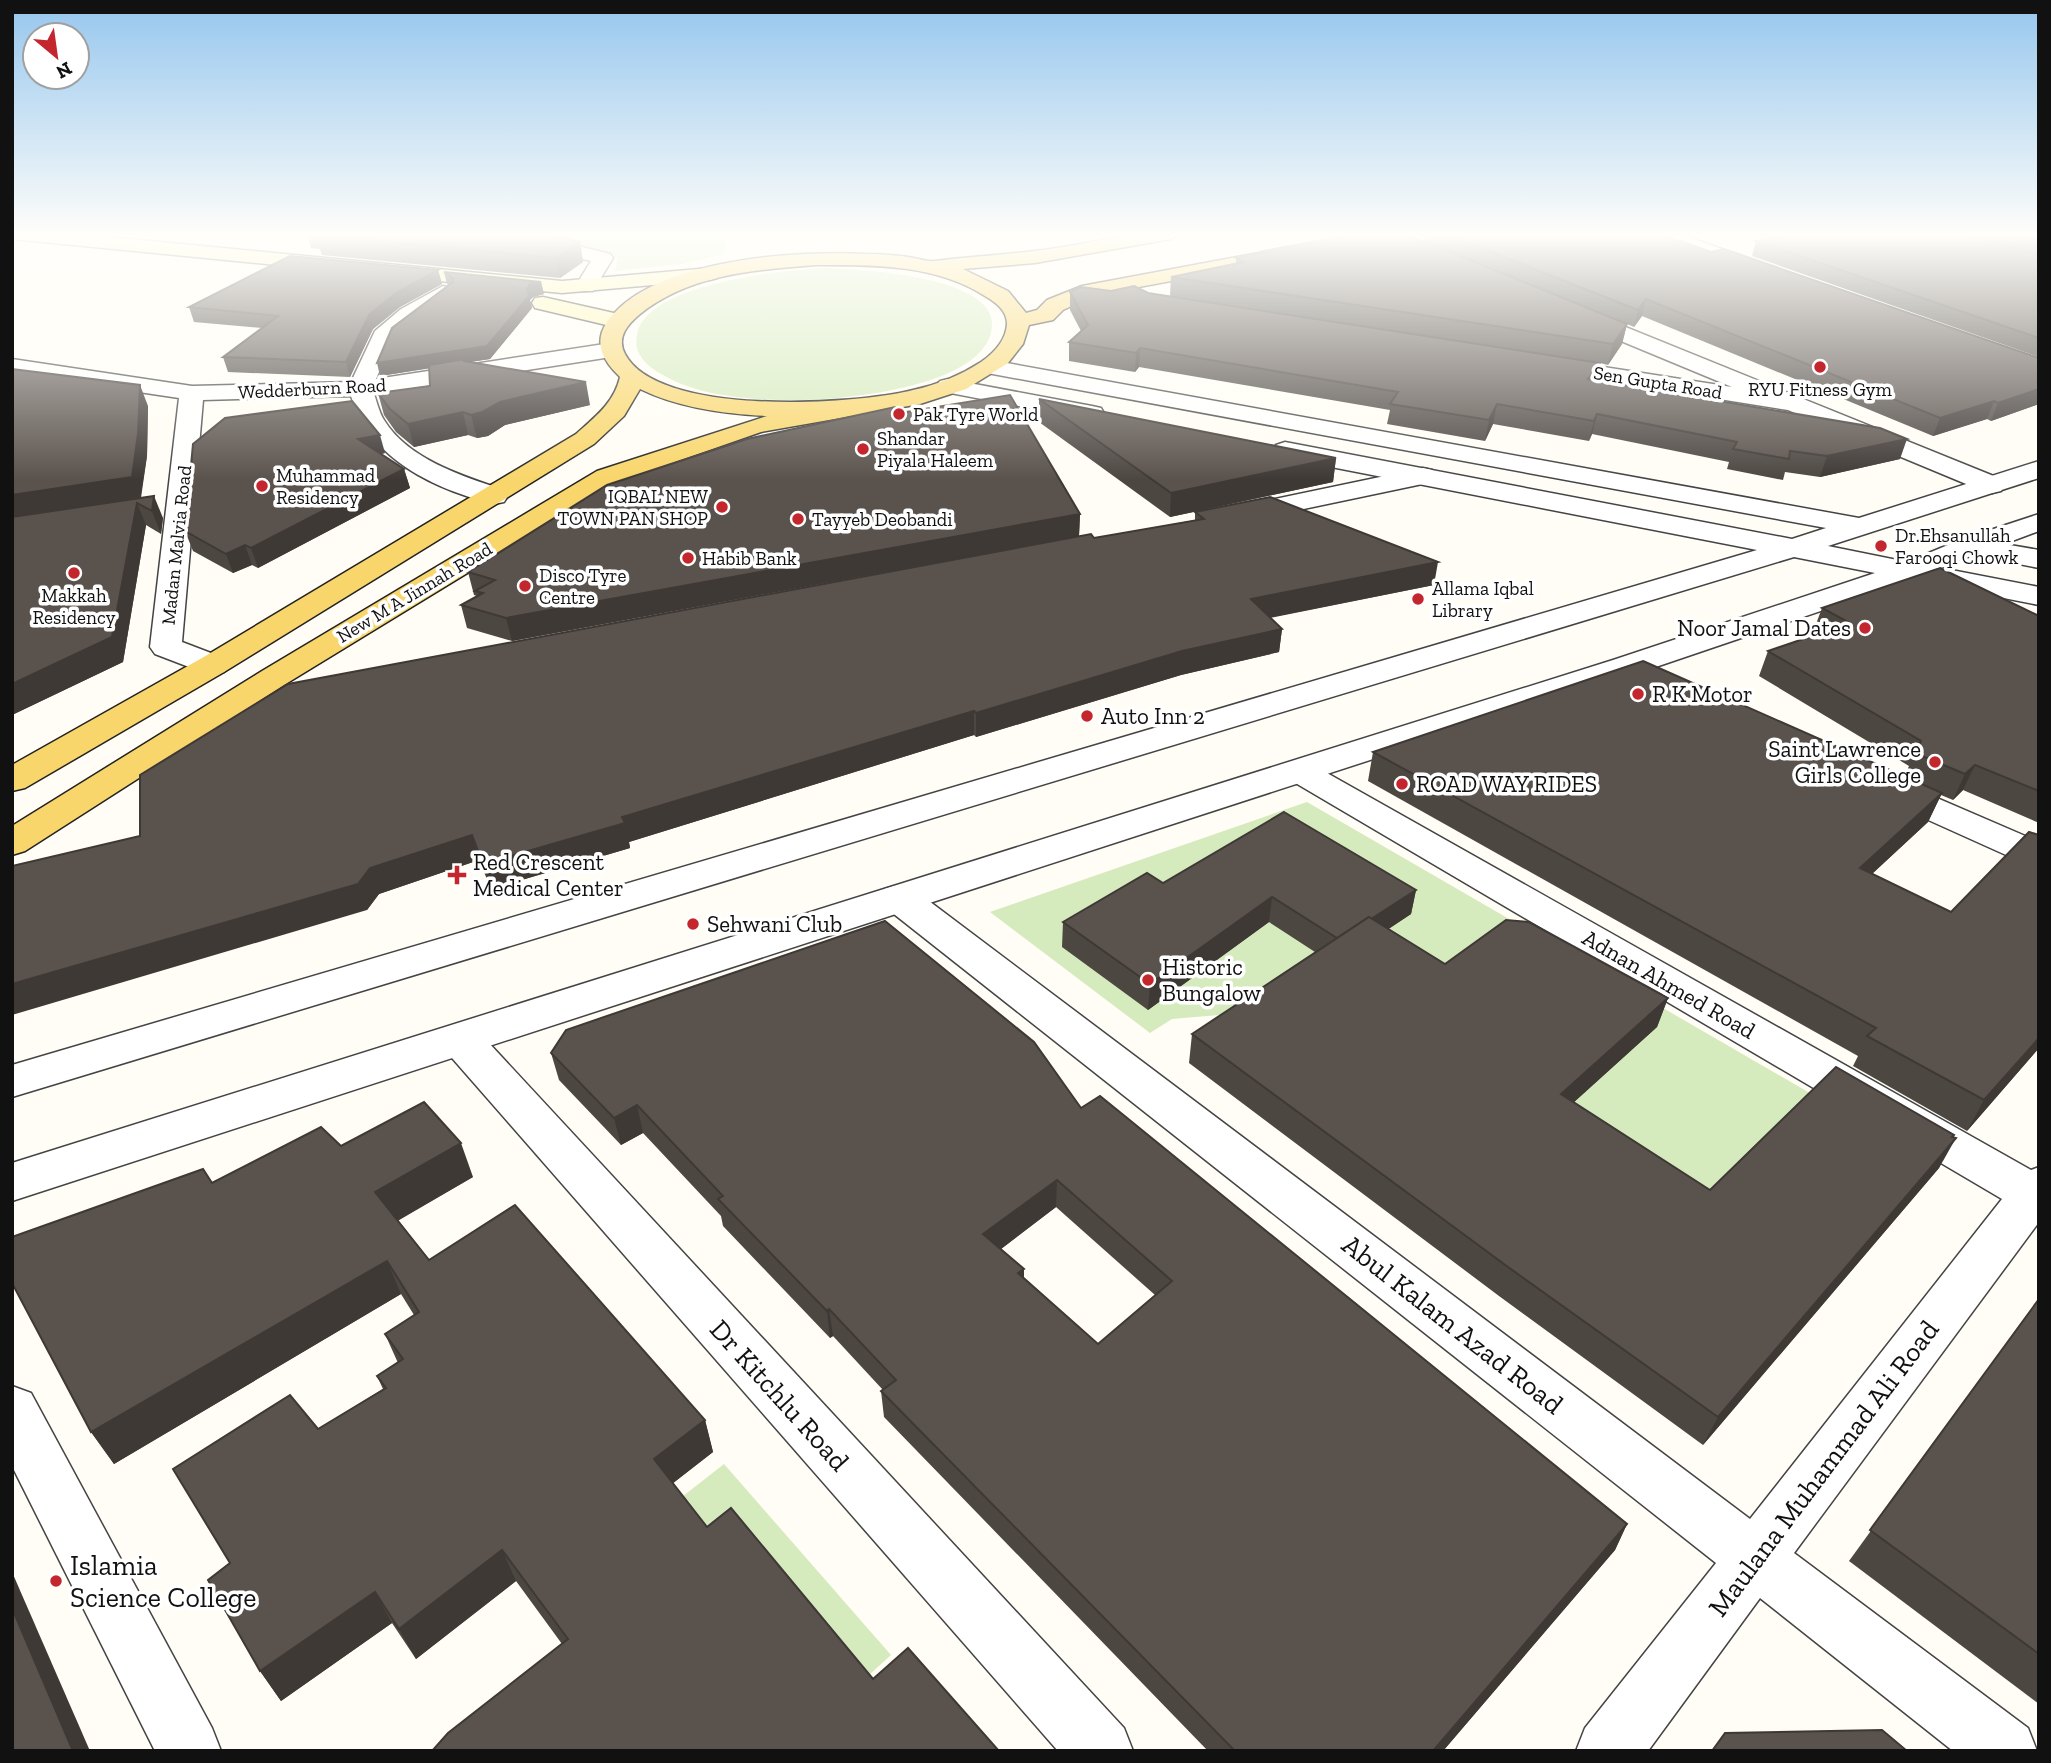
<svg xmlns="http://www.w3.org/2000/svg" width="2051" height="1763" font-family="'Zilla Slab',serif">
<rect width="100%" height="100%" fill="#fffdf5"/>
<g fill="#d5ebbd">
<path d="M 521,233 L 721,233 L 726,243 L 724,254 L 682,264 L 615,271 L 618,258 Z"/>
<path d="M 823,268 C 856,269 996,275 992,326 C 988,390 829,402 781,400 C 743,399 697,395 663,375 C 647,366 633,354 637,335 C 646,283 782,271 823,268 Z"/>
<path d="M 1307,802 L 1822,1100 L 1697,1219 L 1266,1011 L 1172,1019 L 1150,1033 L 990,912 Z"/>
<path d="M 724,1464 L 891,1655 L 858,1685 L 715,1559 L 673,1504 Z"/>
</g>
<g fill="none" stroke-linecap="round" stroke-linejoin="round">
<g stroke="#444" stroke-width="3">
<g id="minor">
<path d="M 91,233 L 118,233 C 110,242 92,248 81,245 L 78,241 Z"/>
<path d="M 494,233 L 526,233 L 610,254 L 613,258 L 593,291 L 579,291 L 575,287 L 591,261 L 497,237 Z"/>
<path d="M 1649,233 L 1677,233 L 1767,265 L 1770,269 L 1767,273 L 1753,273 L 1652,237 Z"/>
<path d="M 443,286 L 450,288 L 454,292 L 450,296 L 417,319 L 393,339 L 376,379 L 611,343 L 619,345 L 622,350 L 619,355 L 611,357 L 374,394 C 377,402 379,412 384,420 C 408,459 462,476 504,490 L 508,496 L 504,502 L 494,504 C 434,489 370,459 351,396 L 203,400 L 182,642 L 224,658 L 229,665 L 224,672 L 213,675 L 202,672 L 155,654 L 150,647 L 179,398 L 12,373 L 12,359 L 192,386 L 351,382 L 375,331 L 401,309 Z"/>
<path d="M 1576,307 L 2001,479 L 2005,485 L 2001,491 L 1992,493 L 1983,491 L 1788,410 L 1538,370 L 1534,365 L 1538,360 L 1546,358 L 1732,387 L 1568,319 L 1565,314 L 1568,309 Z"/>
<path d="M 1423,468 L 1432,470 L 1436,476 L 1432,482 L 1237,523 L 1227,521 L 1223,515 L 1227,509 L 1237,507 Z"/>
<path d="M 1299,760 L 1311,764 L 2031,1170 L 2039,1167 L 2039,1222 L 1794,1553 L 2028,1728 L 2037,1751 L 1953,1751 L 1760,1598 L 1648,1751 L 1576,1751 L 1585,1728 L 1716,1563 L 885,907 L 880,898 L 885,889 L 899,885 L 913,889 L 1750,1519 L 2002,1199 L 1287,778 L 1281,771 L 1287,764 Z"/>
<path d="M 1888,777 L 2039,842 L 2039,868 L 2026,864 L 1875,796 L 1870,788 L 1875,780 Z"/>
<path d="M 460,1023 L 475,1028 L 1124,1728 L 1133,1751 L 1058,1751 L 445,1050 L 438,1039 L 445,1028 Z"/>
<path d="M 12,1386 L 31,1393 L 212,1728 L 221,1751 L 155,1751 L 12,1466 Z"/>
</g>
</g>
<g stroke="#444" stroke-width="3">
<g id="tertiary">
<path d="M 990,360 L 1859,518 L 2039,461 L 2039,478 L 1828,546 L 1907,562 L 1960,540 L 2039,514 L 2039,531 L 2004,544 L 2039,550 L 2039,568 L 1973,555 L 1941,568 L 2039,587 L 2039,605 L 1912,580 L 1635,674 L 12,1201 L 12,1163 L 1613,660 L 1875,573 L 1794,557 L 12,1097 L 12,1065 L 1757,550 L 1285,458 L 1276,455 L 1272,450 L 1276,445 L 1285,442 L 1792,539 L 1826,528 L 982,372 L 978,367 L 982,362 Z"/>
<path d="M 948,379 L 1092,406 L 1101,408 L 1104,413 L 1101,418 L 1092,420 L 940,391 L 936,386 L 940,381 Z"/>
</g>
</g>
<g stroke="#333" stroke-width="3">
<g id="secondary">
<path d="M 12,233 L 69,233 L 562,281 L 710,268 L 717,270 L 720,274 L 717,278 L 710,280 L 562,293 L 12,239 Z"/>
<path d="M 543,297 L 627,316 L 630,321 L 627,326 L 619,328 L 535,308 L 532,303 L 535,298 Z"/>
</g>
</g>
<g stroke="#222" stroke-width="3">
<path id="primary" d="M 1139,233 L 1181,233 L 1171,239 L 1035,263 L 963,269 L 1008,291 L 1026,313 L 1037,310 L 1047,300 L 1082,286 L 1285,248 L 1292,250 L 1295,254 L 1292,258 L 1285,260 L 1095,295 L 1063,310 L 1053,320 L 1029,325 L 1023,344 L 1008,363 L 966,389 L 920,404 L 761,432 L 615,483 L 284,685 L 25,851 L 12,855 L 12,826 L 262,671 L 597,471 L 767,416 C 724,414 679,408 640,389 L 624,416 L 594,444 L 224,672 L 25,788 L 12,791 L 12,765 L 202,658 L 576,434 C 595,417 614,403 620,377 C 603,361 593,343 607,322 C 651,259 797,250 866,254 C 882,254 898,255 914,258 C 920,259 929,262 935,261 C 967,257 1001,255 1035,251 C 1070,247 1104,239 1139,233 ZM 816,265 C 874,265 935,264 985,296 C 995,302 1007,310 1007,324 C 1006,340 994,353 981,362 C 961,375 937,385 913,390 C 855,405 658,417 625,354 C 616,337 628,324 640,314 C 690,274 755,270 816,265 Z"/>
</g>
<use href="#minor" fill="#fff" fill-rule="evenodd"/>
<use href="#tertiary" fill="#fff" fill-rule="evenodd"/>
<use href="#secondary" fill="#fff6b0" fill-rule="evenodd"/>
<use href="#primary" fill="#f9d66b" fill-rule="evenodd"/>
</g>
<g fill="#4d4742" fill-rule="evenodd">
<path d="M 307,233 L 545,233 L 580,242 L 583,262 L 560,278 L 322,255 L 320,249 L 311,248 Z"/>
<path d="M 1425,233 L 1657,233 L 1711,252 L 2039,358 L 2039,404 L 1991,421 L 1987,419 L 1933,436 L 1642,316 L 1634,327 L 1627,324 L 1622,344 L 1608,365 L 1600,363 L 1596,381 L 1900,459 L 1820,477 L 1785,472 L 1783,480 L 1727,469 L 1729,462 L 1592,434 L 1589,441 L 1493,424 L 1485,441 L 1387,424 L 1390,410 L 1139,367 L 1135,372 L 1069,361 L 1069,342 L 1081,331 L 1070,310 L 1070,292 L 1111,291 L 1148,293 L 1170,296 L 1171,277 L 1236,263 L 1236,258 L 1264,252 L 1264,251 L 1424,241 Z"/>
<path d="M 1967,233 L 2039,233 L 2039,253 Z"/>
<path d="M 1756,241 L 2039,254 L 2039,357 L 1752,256 Z"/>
<path d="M 438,270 L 442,284 L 400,307 L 373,329 L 350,377 L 228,372 L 223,357 L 262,328 L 194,322 L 189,307 Z"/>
<path d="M 444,272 L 541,282 L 544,294 L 533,297 L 530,300 L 532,308 L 490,359 L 469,362 L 590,405 L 505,425 L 488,436 L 477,438 L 468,435 L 414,447 L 396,432 L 384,415 L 378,393 L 430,386 L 429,368 L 380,376 L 448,285 L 447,284 Z"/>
<path d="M 12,369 L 148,406 L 147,456 L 141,498 L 163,518 L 161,534 L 146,525 L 123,662 L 12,715 Z"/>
<path d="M 1039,399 L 1336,458 L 1333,482 L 1170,517 L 1039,422 Z"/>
<path d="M 900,413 L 1080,514 L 1079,536 L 512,641 L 467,628 L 461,605 L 477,596 L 474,595 L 468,572 Z"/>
<path d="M 193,444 L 385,453 L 381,454 L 404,469 L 410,488 L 258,568 L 252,565 L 233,573 L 193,551 L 185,531 Z"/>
<path d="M 1195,512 L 1434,585 L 1270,618 L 1282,629 L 1279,652 L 1181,675 L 976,737 L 974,735 L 629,842 L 630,848 L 491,889 L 479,860 L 379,894 L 367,910 L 140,836 L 1094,538 L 1195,520 Z"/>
<path d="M 1822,608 L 2039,616 L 2039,823 L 1963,790 L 1953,800 L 1941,795 L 1928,822 L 1872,874 L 1951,912 L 2039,835 L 2039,1048 L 1967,1131 L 1853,1066 L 1858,1056 L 1368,781 L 1373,752 L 1904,777 L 1909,766 L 1759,676 L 1768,651 L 1818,634 L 1813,632 Z"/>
<path d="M 1163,883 L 1416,890 L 1411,914 L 1388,929 L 1445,964 L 1668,998 L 1657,1027 L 1574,1102 L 1710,1190 L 1953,1137 L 1939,1168 L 1703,1445 L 1499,1296 L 1189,1063 L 1192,1034 L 1315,952 L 1269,922 L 1148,1010 L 1062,947 L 1063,922 Z"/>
<path d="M 551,1053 L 1081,1108 L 1627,1524 L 1615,1550 L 1443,1751 L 1208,1751 L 884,1417 L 881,1391 L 883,1390 L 833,1336 L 830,1338 L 723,1226 L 721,1216 L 643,1133 L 621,1145 L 559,1080 ZM 1056,1207 L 1155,1295 L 1098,1344 L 1024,1278 L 1024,1269 L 1001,1249 Z"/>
<path d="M 341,1146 L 473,1177 L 398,1220 L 429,1260 L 705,1420 L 713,1452 L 673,1483 L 707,1527 L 873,1679 L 999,1751 L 562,1644 L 516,1581 L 416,1659 L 392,1623 L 281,1701 L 260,1671 L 230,1563 L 318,1429 L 383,1389 L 377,1376 L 398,1363 L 385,1334 L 414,1315 L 401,1294 L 114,1464 L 91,1432 L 212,1183 Z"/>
<path d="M 2039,1299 L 2039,1704 L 1849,1561 Z"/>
</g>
<g fill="#3f3936">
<path d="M 580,242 L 583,262 L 560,278 L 556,258 Z"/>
<path d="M 438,270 L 442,284 L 400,307 L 373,329 L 350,377 L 346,362 L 369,315 L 396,293 Z"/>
<path d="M 541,282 L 544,294 L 533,297 L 530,300 L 532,308 L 490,359 L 380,376 L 377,363 L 527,289 L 530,284 Z"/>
<path d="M 1646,299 L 1642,316 L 1634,327 L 1638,310 Z"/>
<path d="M 1627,324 L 1622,344 L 1608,365 L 1613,344 Z"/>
<path d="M 1140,348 L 1139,367 L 1135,372 L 1136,353 Z"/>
<path d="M 1600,363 L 1596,382 L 1588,379 Z"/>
<path d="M 586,382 L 590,405 L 505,425 L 488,436 L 477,438 L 471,415 L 500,402 Z"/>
<path d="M 140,385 L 148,406 L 147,456 L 140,500 L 12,519 L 12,495 Z"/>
<path d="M 2039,389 L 2039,404 L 1991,421 L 1998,403 Z"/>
<path d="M 1994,401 L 1987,419 L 1933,436 L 1940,418 Z"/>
<path d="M 1497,404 L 1493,424 L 1485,441 L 1489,420 Z"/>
<path d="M 463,412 L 468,435 L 414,447 L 408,424 Z"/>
<path d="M 1597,414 L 1592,434 L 1589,441 L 1594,421 Z"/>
<path d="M 380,435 L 385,453 L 364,458 L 358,439 Z"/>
<path d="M 1907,439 L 1900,459 L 1820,477 L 1827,456 Z"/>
<path d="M 1336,458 L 1333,482 L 1170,517 L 1171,493 Z"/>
<path d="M 404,469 L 410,488 L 258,568 L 251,548 Z"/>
<path d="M 154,496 L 163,518 L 161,534 L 152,511 Z"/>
<path d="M 137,503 L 146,525 L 123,662 L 12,715 L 12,684 Z"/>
<path d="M 1080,514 L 1079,536 L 512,641 L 506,618 Z"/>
<path d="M 245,545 L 252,565 L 233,573 L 226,554 Z"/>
<path d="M 1438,562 L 1434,585 L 1248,622 L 1251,599 Z"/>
<path d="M 1282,629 L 1279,652 L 1181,675 L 976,737 L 976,713 L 1182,651 Z"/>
<path d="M 974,711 L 974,735 L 629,842 L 630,848 L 491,889 L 483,864 L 622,817 Z"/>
<path d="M 1975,765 L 1963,790 L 1953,800 L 1965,774 Z"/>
<path d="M 1942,793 L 1928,822 L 1847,897 L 1860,868 Z"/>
<path d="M 472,835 L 479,860 L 379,894 L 367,910 L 12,1015 L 12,984 Z"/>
<path d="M 1416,890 L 1411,914 L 1335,965 L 1339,940 Z"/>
<path d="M 1272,897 L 1269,922 L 1148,1010 L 1150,984 Z"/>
<path d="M 1668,998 L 1657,1027 L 1551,1123 L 1561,1094 Z"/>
<path d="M 2039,1038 L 2039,1048 L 1967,1131 L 1984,1100 Z"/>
<path d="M 637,1105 L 643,1133 L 621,1145 L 614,1118 Z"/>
<path d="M 1956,1138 L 1939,1168 L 1703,1445 L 1718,1417 Z"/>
<path d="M 461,1143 L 473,1177 L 389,1226 L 375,1192 Z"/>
<path d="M 1057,1180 L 1056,1207 L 984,1262 L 983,1234 Z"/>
<path d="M 387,1261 L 401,1294 L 114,1464 L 91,1432 Z"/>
<path d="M 1024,1269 L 1024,1296 L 1018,1273 Z"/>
<path d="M 829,1309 L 833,1336 L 830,1338 L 827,1311 Z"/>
<path d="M 705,1420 L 713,1452 L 663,1491 L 654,1459 Z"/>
<path d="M 1627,1524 L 1615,1550 L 1443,1751 L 1433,1751 Z"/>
<path d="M 502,1550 L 516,1581 L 416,1659 L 399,1629 Z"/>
<path d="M 12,1572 L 90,1751 L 73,1751 L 12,1608 Z"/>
<path d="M 375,1592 L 392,1623 L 281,1701 L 260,1671 Z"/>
</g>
<g fill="#5a524d" stroke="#3f3936" stroke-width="2" fill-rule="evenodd">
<path d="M 321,233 L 545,233 L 580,242 L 556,258 L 316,235 Z"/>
<path d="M 1359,233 L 1403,233 L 1627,324 L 1613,344 L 1171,277 L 1244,262 L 1236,258 L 1267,252 L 1264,251 Z"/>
<path d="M 1443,233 L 1657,233 L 1711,252 L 1724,249 L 2039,358 L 2039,389 L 1998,403 L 1994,401 L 1940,418 L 1646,299 L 1638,310 Z"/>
<path d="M 1792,233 L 1964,233 L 2039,254 L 2039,338 L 1756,241 Z"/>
<path d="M 2026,233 L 2039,233 L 2039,236 Z"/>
<path d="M 290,256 L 438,270 L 396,293 L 369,315 L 346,362 L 223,357 L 278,316 L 189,307 Z"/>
<path d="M 444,272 L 541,282 L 530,284 L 527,289 L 529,296 L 487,346 L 377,363 L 392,328 L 453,282 L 453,278 Z"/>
<path d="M 1134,286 L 1148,293 L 1600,363 L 1588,379 L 1880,428 L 1907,439 L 1827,456 L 1790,451 L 1789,459 L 1733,449 L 1737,442 L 1597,414 L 1594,421 L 1497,404 L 1489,420 L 1390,404 L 1398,392 L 1140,348 L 1136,353 L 1069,342 L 1088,325 L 1070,292 L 1081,287 L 1111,291 Z"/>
<path d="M 465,359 L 464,361 L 586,382 L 500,402 L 482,412 L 471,415 L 463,412 L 408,424 L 390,409 L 378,393 L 430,386 L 429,365 Z"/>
<path d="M 12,369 L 140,385 L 138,434 L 132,477 L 12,495 Z"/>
<path d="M 1010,395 L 1080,514 L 506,618 L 461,605 L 483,593 L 475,591 L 495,580 L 468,572 L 607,485 L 747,439 L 895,407 L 900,413 Z"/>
<path d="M 1039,399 L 1180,427 L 1336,458 L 1171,493 Z"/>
<path d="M 352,401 L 380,435 L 358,439 L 404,469 L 251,548 L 245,545 L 226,554 L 185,531 L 193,444 L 225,418 Z"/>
<path d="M 154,496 L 152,511 L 137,503 L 112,637 L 12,684 L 12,517 Z"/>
<path d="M 1270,497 L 1438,562 L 1251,599 L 1282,629 L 1182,651 L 976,713 L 974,711 L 622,817 L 625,823 L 483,864 L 472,835 L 370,868 L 358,884 L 12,984 L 12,866 L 140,836 L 140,775 L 288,684 L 1091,534 L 1094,538 L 1204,519 L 1195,512 Z"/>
<path d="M 1940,568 L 2039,616 L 2039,791 L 1975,765 L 1965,774 L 1915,753 L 1921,741 L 1768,651 L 1850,623 L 1822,608 Z"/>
<path d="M 1643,661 L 1942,793 L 1860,868 L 1951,912 L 2029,832 L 2039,835 L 2039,1038 L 1984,1100 L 1867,1036 L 1876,1028 L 1373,752 Z"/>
<path d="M 1284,812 L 1416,890 L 1371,919 L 1369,917 L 1337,938 L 1272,897 L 1150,984 L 1063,922 L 1147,873 L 1163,883 Z"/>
<path d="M 1369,917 L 1445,964 L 1506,920 L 1529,922 L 1668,998 L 1561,1094 L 1710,1190 L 1836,1067 L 1954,1135 L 1952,1137 L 1956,1138 L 1718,1417 L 1508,1267 L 1192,1034 Z"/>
<path d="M 885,921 L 1034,1042 L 1081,1108 L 1100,1096 L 1627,1524 L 1433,1751 L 1235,1751 L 881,1391 L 896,1380 L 829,1309 L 827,1311 L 718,1199 L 723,1196 L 637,1105 L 614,1118 L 551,1053 L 566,1030 ZM 1057,1180 L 1172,1281 L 1098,1344 L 1018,1273 L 1024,1269 L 983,1234 Z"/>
<path d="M 424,1102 L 461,1143 L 375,1192 L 429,1260 L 515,1205 L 705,1420 L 654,1459 L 707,1527 L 731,1508 L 873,1679 L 908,1648 L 999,1751 L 432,1751 L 448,1733 L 568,1639 L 502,1550 L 399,1629 L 375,1592 L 260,1671 L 208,1580 L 230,1563 L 173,1469 L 290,1395 L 318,1429 L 386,1388 L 377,1376 L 403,1359 L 385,1334 L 419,1312 L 387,1261 L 91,1432 L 12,1283 L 12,1237 L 203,1169 L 212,1183 L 321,1127 L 341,1146 Z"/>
<path d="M 2039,1299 L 2039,1654 L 1870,1530 Z"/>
<path d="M 12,1608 L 73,1751 L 12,1751 Z"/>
<path d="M 1882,1730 L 1907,1751 L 1712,1751 L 1725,1733 Z"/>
</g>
<linearGradient id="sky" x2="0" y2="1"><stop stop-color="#95c6ee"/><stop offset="0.49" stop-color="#fffefa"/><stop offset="1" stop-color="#fffefa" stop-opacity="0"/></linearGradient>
<rect width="2051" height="480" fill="url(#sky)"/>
<g fill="#c4262e" stroke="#fff" stroke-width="2.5">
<circle cx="1820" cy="367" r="7"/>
<circle cx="899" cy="414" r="7"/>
<circle cx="863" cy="449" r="7"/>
<circle cx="262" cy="486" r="7"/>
<circle cx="722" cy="507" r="7"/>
<circle cx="798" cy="519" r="7"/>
<circle cx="1881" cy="546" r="7"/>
<circle cx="688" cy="558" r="7"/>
<circle cx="74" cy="573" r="7"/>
<circle cx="525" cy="586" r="7"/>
<circle cx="1418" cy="599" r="7"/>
<circle cx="1865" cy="628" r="7"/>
<circle cx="1638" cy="694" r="7"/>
<circle cx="1087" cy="716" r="7"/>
<circle cx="1935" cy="762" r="7"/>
<circle cx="1402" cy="784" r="7"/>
<path d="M453.5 864.5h7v7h7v7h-7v7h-7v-7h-7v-7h7z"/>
<circle cx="693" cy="924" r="7"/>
<circle cx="1148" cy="980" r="7"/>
<circle cx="56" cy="1581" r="7"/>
</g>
<g text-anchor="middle" stroke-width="7" stroke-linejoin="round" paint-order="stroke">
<g font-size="19" fill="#111" stroke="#fff">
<text transform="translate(1658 382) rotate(9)" y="7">Sen Gupta Road</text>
<text transform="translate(312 388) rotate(-3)" y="7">Wedderburn Road</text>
<text transform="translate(176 545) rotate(-84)" y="7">Madan Malvia Road</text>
<text transform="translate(414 592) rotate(-31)" y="7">New M A Jinnah Road</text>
</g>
<g font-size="19" fill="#111" stroke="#fff" text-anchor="start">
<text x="1820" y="396" text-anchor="middle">RYU Fitness Gym</text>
<text x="913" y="421">Pak Tyre World</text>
<text x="877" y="445">Shandar<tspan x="877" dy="22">Piyala Haleem</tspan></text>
<text x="276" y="482">Muhammad<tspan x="276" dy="22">Residency</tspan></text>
<text x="708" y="503" text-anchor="end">IQBAL NEW<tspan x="708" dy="22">TOWN PAN SHOP</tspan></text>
<text x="812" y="526">Tayyeb Deobandi</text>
<text x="1895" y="542">Dr.Ehsanullah<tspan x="1895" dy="22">Farooqi Chowk</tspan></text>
<text x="702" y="565">Habib Bank</text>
<text x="539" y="582">Disco Tyre<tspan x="539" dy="22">Centre</tspan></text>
<text x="1432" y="595">Allama Iqbal<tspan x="1432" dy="22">Library</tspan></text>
<text x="74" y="602" text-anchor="middle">Makkah<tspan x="74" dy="22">Residency</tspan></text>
</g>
<g font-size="23" fill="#111" stroke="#fff" text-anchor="start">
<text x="1851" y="636" text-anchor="end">Noor Jamal Dates</text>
<text x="1652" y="702">R K Motor</text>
<text x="1101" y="724">Auto Inn 2</text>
<text x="1921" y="757" text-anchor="end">Saint Lawrence<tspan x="1921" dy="26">Girls College</tspan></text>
<text x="1416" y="792">ROAD WAY RIDES</text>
<text x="473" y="870">Red Crescent<tspan x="473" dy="26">Medical Center</tspan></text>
<text x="707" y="932">Sehwani Club</text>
<text x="1162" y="975">Historic<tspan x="1162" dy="26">Bungalow</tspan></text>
</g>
<g font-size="23" fill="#111" stroke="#fff">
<text transform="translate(1669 984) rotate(30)" y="8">Adnan Ahmed Road</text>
</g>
<g font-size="28" fill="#111" stroke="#fff">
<text transform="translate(1453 1324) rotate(38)" y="10">Abul Kalam Azad Road</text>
<text transform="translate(780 1395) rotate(48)" y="10">Dr Kitchlu Road</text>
<text transform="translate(1823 1468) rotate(-53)" y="10">Maulana Muhammad Ali Road</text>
</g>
<g font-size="28" fill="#111" stroke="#fff" text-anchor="start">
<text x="70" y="1575">Islamia<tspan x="70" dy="32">Science College</tspan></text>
</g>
</g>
<rect width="2051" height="1763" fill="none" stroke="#111111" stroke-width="28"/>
<g transform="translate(56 56) rotate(151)"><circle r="33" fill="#ffffff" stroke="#a0a0a0" stroke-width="2"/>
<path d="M0-5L12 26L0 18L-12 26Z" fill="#c4262e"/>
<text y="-10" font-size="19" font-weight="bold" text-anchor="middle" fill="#111111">N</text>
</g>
</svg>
